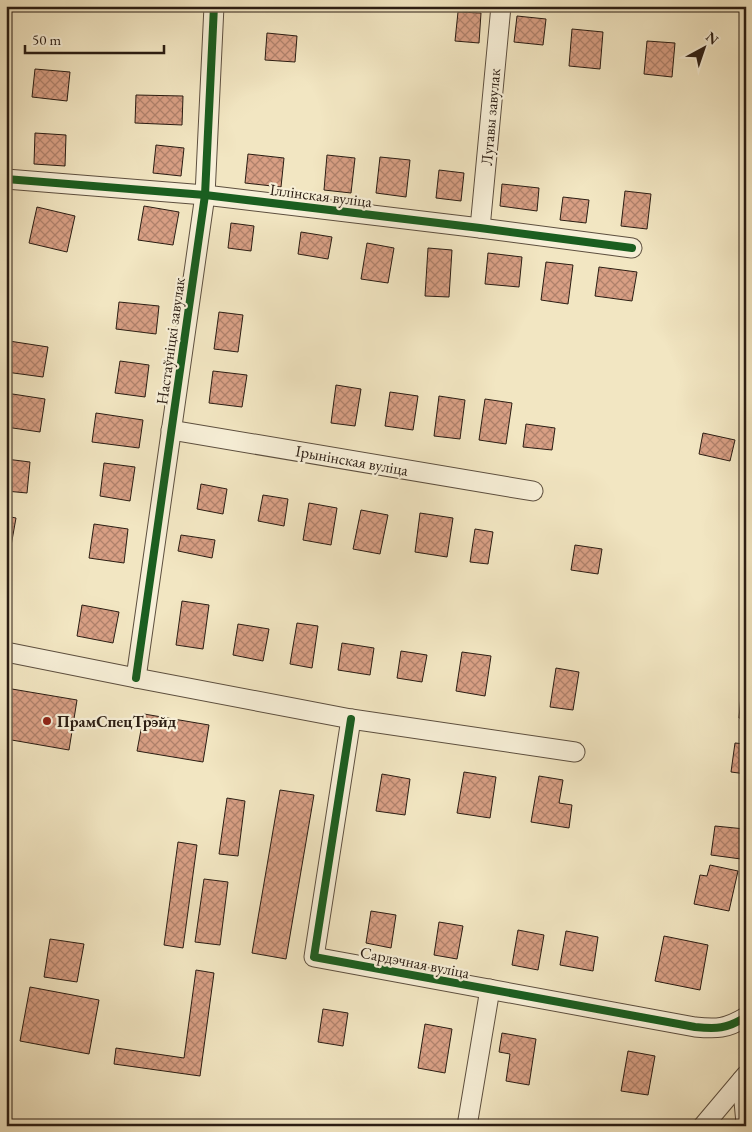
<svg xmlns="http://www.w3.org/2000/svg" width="752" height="1132" font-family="'EB Garamond',serif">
<defs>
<pattern id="building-cross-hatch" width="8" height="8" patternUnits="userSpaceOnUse" patternTransform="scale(1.25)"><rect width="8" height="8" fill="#d89f84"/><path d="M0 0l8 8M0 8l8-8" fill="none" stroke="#af816b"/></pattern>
</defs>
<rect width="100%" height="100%" fill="#f2e6c2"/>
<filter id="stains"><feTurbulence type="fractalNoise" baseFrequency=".004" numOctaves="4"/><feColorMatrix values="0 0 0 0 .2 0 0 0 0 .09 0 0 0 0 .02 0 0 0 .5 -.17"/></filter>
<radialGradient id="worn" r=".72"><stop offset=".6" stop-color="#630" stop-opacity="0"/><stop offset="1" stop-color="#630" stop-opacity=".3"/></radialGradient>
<g fill="url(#building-cross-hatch)" stroke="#2b1d13">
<path d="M 458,12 L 481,13 L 479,43 L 455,41 Z"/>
<path d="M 517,16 L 546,19 L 543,45 L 514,42 Z"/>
<path d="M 572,29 L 603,32 L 600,69 L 569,66 Z"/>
<path d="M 267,33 L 297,36 L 295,62 L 265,60 Z"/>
<path d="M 647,41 L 675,43 L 672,77 L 644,74 Z"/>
<path d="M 35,69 L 70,72 L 67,101 L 32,97 Z"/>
<path d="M 136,95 L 183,96 L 182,125 L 135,123 Z"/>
<path d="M 35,133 L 66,135 L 65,166 L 34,164 Z"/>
<path d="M 156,145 L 184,148 L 181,176 L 153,173 Z"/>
<path d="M 248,154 L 284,158 L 281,187 L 245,183 Z"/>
<path d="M 327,155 L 355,158 L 351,193 L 324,190 Z"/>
<path d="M 380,157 L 410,160 L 406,197 L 376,193 Z"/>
<path d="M 439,170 L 464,173 L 461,201 L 436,198 Z"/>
<path d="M 502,184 L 539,188 L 537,211 L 500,206 Z"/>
<path d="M 625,191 L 651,194 L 647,229 L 621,226 Z"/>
<path d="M 563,197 L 589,200 L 586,223 L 560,220 Z"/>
<path d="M 144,206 L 179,212 L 173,245 L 138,240 Z"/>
<path d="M 37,207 L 75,216 L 67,252 L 29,243 Z"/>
<path d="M 231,223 L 254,226 L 251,251 L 228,248 Z"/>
<path d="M 301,232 L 332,237 L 328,259 L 298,254 Z"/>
<path d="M 367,243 L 394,248 L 388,283 L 361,279 Z"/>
<path d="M 428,248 L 452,250 L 449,297 L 425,296 Z"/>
<path d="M 488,253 L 522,257 L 519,287 L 485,284 Z"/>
<path d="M 546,262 L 573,265 L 568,304 L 541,300 Z"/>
<path d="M 599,267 L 637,272 L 632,301 L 595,296 Z"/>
<path d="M 119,302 L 159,306 L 156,334 L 116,329 Z"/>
<path d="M 219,312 L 243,315 L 238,352 L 214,349 Z"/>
<path d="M 9,341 L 48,347 L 43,377 L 6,372 L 6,358 Z"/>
<path d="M 120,361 L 149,365 L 145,397 L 115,393 Z"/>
<path d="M 213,371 L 247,375 L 242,407 L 209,403 Z"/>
<path d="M 336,385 L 361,389 L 355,426 L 331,423 Z"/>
<path d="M 390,392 L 418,396 L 413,430 L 385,426 Z"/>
<path d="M 6,393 L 45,399 L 40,432 L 6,427 Z"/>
<path d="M 439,396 L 465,400 L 460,439 L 434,436 Z"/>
<path d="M 485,399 L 512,403 L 506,444 L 479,440 Z"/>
<path d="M 96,413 L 143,420 L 139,448 L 92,442 Z"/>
<path d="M 526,424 L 555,428 L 552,450 L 523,447 Z"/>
<path d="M 703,433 L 735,440 L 730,461 L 699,454 Z"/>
<path d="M 6,459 L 30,462 L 27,493 L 6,491 Z"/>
<path d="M 104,463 L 135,467 L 130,501 L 100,496 Z"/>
<path d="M 201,484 L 227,489 L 223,514 L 197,509 Z"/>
<path d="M 263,495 L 288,499 L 284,526 L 258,521 Z"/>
<path d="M 309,503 L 337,508 L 331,545 L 303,540 Z"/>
<path d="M 361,510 L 388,515 L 380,554 L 353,549 Z"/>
<path d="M 420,513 L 453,518 L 447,557 L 415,552 Z"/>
<path d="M 6,516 L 16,518 L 11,546 L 6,545 Z"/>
<path d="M 94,524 L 128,529 L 124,563 L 89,558 Z"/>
<path d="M 475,529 L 493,532 L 488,564 L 470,562 Z"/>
<path d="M 181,535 L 215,540 L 212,558 L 178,551 Z"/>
<path d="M 575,545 L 602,549 L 598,574 L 571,570 Z"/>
<path d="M 182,601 L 209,605 L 203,649 L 176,645 Z"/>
<path d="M 82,605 L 119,612 L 113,643 L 77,636 Z"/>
<path d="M 297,623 L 318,626 L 312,668 L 290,664 Z"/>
<path d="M 238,624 L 269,629 L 263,661 L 233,655 Z"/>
<path d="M 342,643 L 374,648 L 370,675 L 338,670 Z"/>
<path d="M 401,651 L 427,655 L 422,682 L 397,678 Z"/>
<path d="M 462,652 L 491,656 L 485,696 L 456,691 Z"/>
<path d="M 556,668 L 579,672 L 573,710 L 550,707 Z"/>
<path d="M 6,688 L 77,700 L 69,750 L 6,739 Z"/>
<path d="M 741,695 L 746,695 L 746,719 L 739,718 Z"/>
<path d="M 144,714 L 209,725 L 203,762 L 137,751 Z"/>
<path d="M 735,743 L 746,744 L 746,774 L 731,772 Z"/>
<path d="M 464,772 L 496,777 L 490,818 L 457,813 Z"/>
<path d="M 382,774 L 410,779 L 405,815 L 376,811 Z"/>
<path d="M 539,776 L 563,780 L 559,803 L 572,805 L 569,828 L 531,822 Z"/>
<path d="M 280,790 L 314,795 L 286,959 L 252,953 Z"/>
<path d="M 227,798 L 245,801 L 238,856 L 219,854 Z"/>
<path d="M 715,826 L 745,829 L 741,859 L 711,855 Z"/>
<path d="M 178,842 L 197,845 L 183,948 L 164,945 Z"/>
<path d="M 710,865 L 738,871 L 729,911 L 694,904 L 700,875 L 707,876 Z"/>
<path d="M 204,879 L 228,882 L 220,945 L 195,942 Z"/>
<path d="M 371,911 L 396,915 L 391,948 L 366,943 Z"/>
<path d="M 439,922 L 463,926 L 457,959 L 434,955 Z"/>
<path d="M 518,930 L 544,935 L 538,970 L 512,965 Z"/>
<path d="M 566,931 L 598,937 L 593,971 L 560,965 Z"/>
<path d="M 664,936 L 708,945 L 700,990 L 655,981 Z"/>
<path d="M 50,939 L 84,944 L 77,982 L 44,977 Z"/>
<path d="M 196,970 L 214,973 L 200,1076 L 114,1064 L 116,1048 L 184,1058 Z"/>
<path d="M 30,987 L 99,1000 L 89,1054 L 20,1041 Z"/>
<path d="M 323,1009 L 348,1013 L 343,1046 L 318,1042 Z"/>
<path d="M 425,1024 L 452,1029 L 445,1073 L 418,1068 Z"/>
<path d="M 502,1033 L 536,1039 L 529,1085 L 506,1081 L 510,1054 L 499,1052 Z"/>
<path d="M 628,1051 L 655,1056 L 648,1095 L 621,1091 Z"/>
</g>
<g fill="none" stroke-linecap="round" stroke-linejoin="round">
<g stroke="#5d4f3f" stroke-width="21">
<g id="minor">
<path d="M 6,179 L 205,195 L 480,228 L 632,248"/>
<path d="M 480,228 L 501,6"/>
<path d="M 171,430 L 533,491"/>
<path d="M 6,652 L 136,678 L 351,719 L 575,752"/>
<path d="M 136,678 L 205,195 L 214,6"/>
<path d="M 351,719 L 314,957 L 695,1027 C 717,1029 726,1029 746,1017"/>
<path d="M 742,1080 L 746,1123"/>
<path d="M 467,1126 L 490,989"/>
<path d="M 703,1126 L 746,1075"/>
</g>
</g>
<use href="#minor" stroke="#f7efd7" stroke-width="19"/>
<g stroke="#f7efd7" stroke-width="11">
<g id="cycleway">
<path d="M 6,179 L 205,195 L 480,228 L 632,248"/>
<path d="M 136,678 L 205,195 L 214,6"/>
<path d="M 351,719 L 314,957 L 695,1027 C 717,1029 726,1029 746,1017"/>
</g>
</g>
<use href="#cycleway" stroke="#1b5e20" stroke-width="8"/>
</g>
<circle fill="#8f2418" stroke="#f7efd7" stroke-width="2" cx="47" cy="721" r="5"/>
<g text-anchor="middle" stroke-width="4.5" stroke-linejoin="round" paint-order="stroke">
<g font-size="16" fill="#2b1d13" stroke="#f7efd7">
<text transform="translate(490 117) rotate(-85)" y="6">Лугавы завулак</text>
<text transform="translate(321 195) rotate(7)" y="6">Іллінская вуліца</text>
<text transform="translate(170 341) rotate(-82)" y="6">Настаўніцкі завулак</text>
<text transform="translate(352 460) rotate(10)" y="6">Ірынінская вуліца</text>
<text transform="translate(415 962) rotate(11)" y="6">Сардэчная вуліца</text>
</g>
<g font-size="16" font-weight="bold" fill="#2b1d13" stroke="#f7efd7" text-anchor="start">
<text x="57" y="727">ПрамСпецТрэйд</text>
</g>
</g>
<rect width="752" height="1132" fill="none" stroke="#f2e6c2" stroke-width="25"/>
<rect x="8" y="8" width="737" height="1117" fill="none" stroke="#2b1d13" stroke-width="2.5"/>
<rect x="12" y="12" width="727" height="1107" fill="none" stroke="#2b1d13"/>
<g transform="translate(704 48) rotate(40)" stroke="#f7efd7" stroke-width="4" paint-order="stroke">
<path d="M0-4L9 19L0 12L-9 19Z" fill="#2b1d13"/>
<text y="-8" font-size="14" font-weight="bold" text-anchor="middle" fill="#2b1d13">N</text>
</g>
<path d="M25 45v8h139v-8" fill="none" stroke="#2b1d13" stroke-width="2.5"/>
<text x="32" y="45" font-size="15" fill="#2b1d13" stroke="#f7efd7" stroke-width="4" paint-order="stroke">50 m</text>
<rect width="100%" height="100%" filter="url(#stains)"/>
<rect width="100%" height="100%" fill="url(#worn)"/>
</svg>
